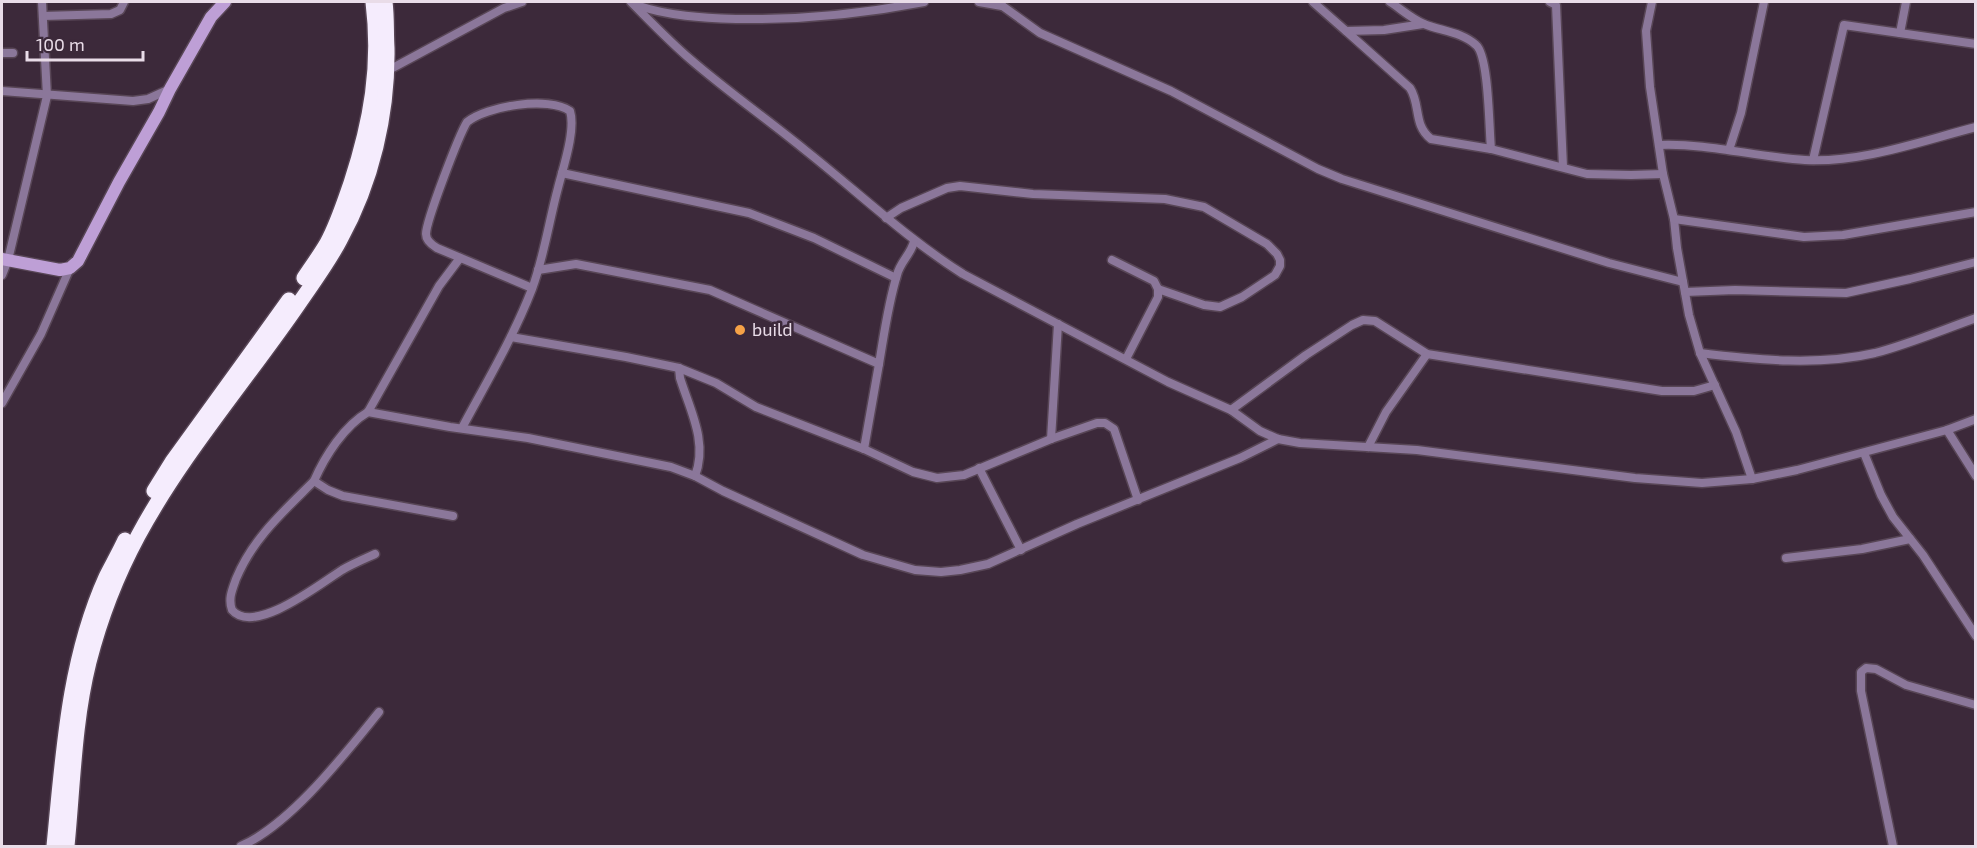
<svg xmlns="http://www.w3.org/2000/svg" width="1977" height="848" font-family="'Exo 2',sans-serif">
<rect width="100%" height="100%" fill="#3c293a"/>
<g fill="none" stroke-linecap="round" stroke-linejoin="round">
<g stroke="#584656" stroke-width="11">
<g id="street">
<path d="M 631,2 C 650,21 669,41 690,59 C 727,91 767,119 805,150 C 858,192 906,238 963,274 L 1168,382 L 1231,410 L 1260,431 L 1278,439 L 1300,443 L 1417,450 L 1635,478 L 1702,483 L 1752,479 L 1797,470 L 1947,430 L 1976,419"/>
<path d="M 979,2 L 1002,6"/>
<path d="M 997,2 L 1040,33 L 1171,91 L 1318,169 L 1342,179 L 1609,263 L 1683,282"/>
<path d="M 1313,2 L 1346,31 L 1384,30 L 1423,24"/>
<path d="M 1390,2 C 1401,9 1412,19 1424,24 C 1441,31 1462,32 1476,45 C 1489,56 1489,129 1491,149 L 1587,174 L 1631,175 L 1663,174"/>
<path d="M 1550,2 L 1556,5 L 1563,167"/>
<path d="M 1652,2 L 1646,31 L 1650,87 L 1663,174 L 1674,219 L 1677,248 L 1689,315 L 1700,353 L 1736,432 L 1752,479"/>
<path d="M 636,5 C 668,16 703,18 736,19 C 800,20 862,14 924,2"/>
<path d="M 43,16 L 111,14 L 120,10 L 124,2"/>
<path d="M 1346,31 L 1410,88 C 1421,105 1413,125 1431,139 L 1491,149"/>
<path d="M 1900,33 L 1906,2"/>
<path d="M 2,53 L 13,53"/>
<path d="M 387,71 L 504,8 L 522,2"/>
<path d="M 2,91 L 133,101 L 148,99 L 170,89"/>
<path d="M 1659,145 C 1708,143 1756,157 1805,160 C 1862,163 1921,141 1976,127"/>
<path d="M 1729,150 L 1741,113 L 1764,2"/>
<path d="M 1813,160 L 1844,25 L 1976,44"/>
<path d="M 562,173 L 749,213 L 814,238 L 896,278"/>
<path d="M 886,218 L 901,208 L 947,188 L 960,186 L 1033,194 L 1165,199 L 1204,207 L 1267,244 L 1277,254 L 1280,260 L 1280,266 L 1275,275 L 1242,297 L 1220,307 L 1204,305 L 1158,289"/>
<path d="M 1674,219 L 1804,237 L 1843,235 L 1976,212"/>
<path d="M 1112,260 L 1154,281 L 1158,289 L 1158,297 L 1126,359"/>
<path d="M 538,270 L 576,264 L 710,290 L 879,364 L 864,449"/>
<path d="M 2,275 L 8,260 L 47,96 L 42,2"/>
<path d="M 1685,292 L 1735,290 L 1846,293 L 1910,279 L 1976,262"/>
<path d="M 511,337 L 626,357 L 679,368 L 716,383 L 756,407 L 864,449 L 913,472 L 937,478 L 964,475 L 1051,439 L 1097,423 L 1105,423 L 1114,429 L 1138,500"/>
<path d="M 1700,353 C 1757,360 1819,366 1875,353 C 1909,344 1942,330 1976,318"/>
<path d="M 879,364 C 884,335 888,304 897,275 C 900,262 912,253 914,241"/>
<path d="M 679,368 L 680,378 C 690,410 708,442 695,476"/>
<path d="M 2,403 L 41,334 L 70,268"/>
<path d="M 1231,410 L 1306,355 L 1352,325 L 1363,320 L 1375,321 L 1427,354 L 1662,391 L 1694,391 L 1715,385"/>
<path d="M 368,412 L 450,427 L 528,438 L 671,467 L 695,476 L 723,491 L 863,555 L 915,570 L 941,572 L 960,570 L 988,564 L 1077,524 L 1240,458 L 1278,439"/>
<path d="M 462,428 C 486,383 513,338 532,289 C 544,257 549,221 558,188 C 563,168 576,130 570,111 C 549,96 486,106 467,122 C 459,135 426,221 426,234 C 426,241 432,245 437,248 L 532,288"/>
<path d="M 1947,430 L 1976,476"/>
<path d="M 1051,439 L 1058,324"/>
<path d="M 1368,447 L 1386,412 L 1427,354"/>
<path d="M 1864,453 L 1881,495 L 1893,517 L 1923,555 L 1976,636"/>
<path d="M 979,468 L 1021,550"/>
<path d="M 314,481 C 283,512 253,538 236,579 C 232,590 228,599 232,610 C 254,636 320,584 342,570 C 352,564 364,559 375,554"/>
<path d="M 453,516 L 343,496 L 328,490 L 314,481 C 325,456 344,426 368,412 L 439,286 L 460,258"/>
<path d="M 1786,558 L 1862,549 L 1910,539"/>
<path d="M 241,846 C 291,824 344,755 379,712"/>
<path d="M 1893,846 L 1861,691 L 1861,672 L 1866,668 L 1876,669 L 1906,685 L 1976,705"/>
</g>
</g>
<g stroke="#584656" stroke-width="15">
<path id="secondary" d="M 2,259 L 60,270 L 70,268 L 78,261 L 119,182 L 159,112 L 170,89 L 211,17 L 225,2"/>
</g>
<g stroke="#584656" stroke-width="18">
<g id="highway">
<path d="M 304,278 C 312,266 320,255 327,243 C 337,225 344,203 351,183 C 371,122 381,66 373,2"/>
<path d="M 154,491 L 172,462 L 289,300"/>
<path d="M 54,846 C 63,756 68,661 106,577 C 112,565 119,553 125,540"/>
<path d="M 67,846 C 73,785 74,722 89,662 C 100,619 117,575 138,536 C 182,454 249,377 302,299 C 315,280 329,261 340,240 C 372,182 388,114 387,48 C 386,33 387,17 385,2"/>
</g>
</g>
<use href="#street" stroke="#8b779a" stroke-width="8"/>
<use href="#secondary" stroke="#be9fd6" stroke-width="12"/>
<use href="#highway" stroke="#f5ecfd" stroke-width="15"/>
</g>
<circle fill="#f6a247" stroke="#3c293a" stroke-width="2" cx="740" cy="330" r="6"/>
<g text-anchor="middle" stroke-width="5" stroke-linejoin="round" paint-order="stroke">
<g font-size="18" fill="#e9dce8" stroke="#3c293a" text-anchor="start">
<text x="752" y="336">build</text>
</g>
</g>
<rect width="1977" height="848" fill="none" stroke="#e9dce8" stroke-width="6"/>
<path d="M27 51v9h116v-9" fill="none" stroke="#e9dce8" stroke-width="3"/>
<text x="36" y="51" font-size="18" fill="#e9dce8" stroke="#3c293a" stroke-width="4.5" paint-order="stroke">100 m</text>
</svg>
